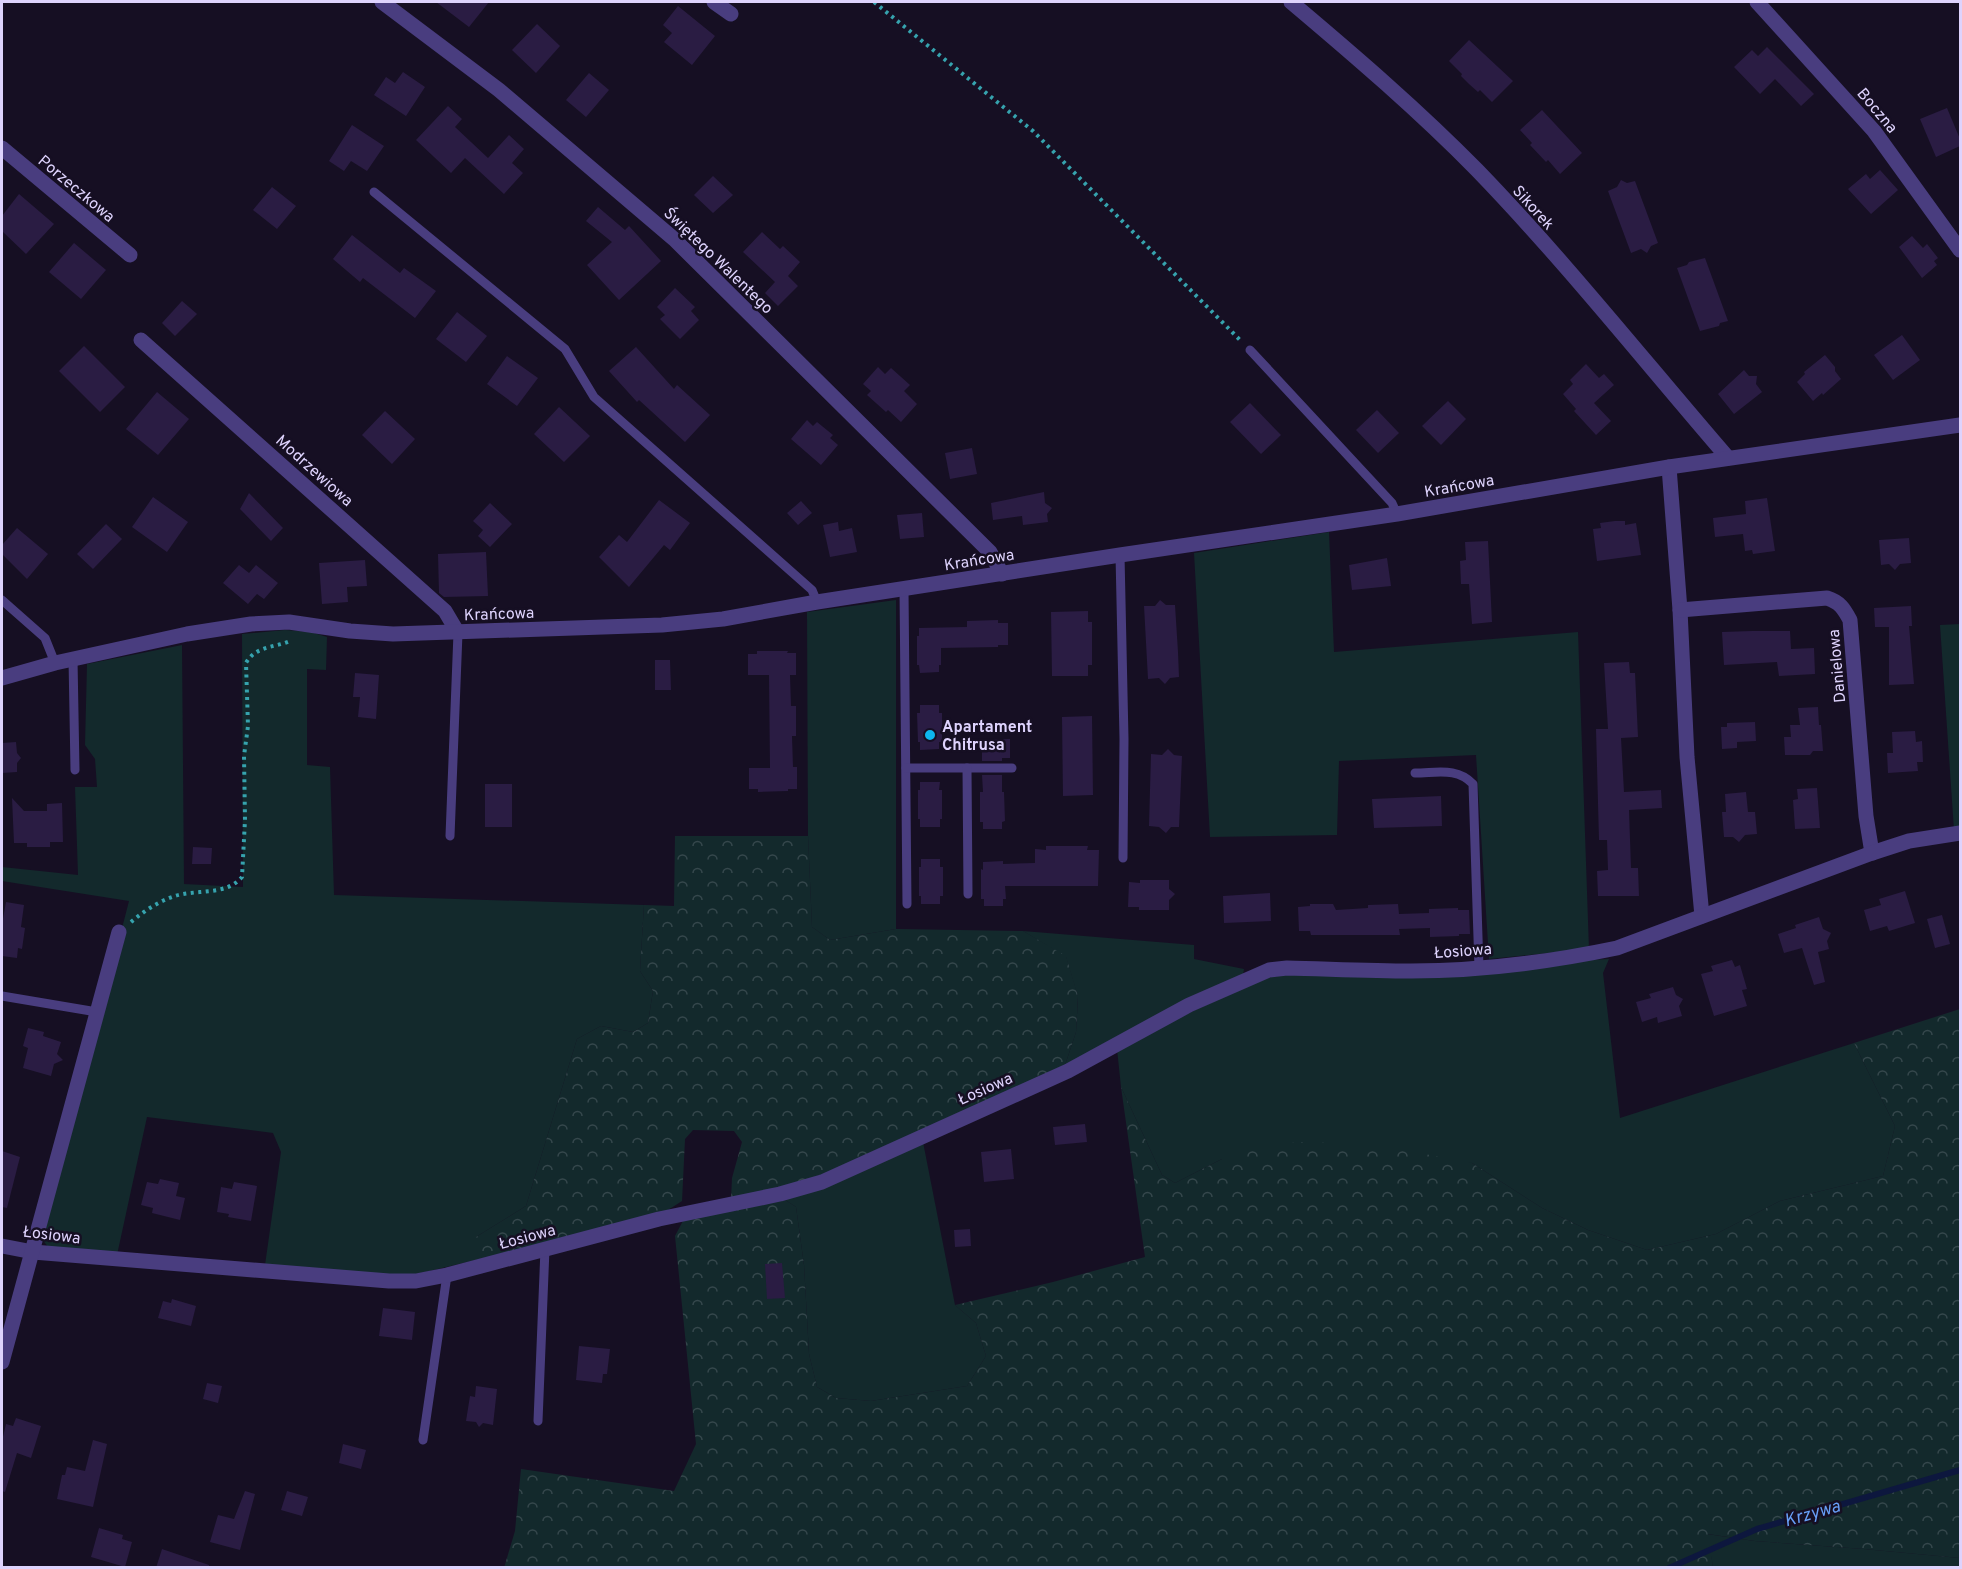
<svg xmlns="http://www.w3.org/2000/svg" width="1962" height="1569" font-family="Overpass,sans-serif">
<defs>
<pattern id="forest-crowns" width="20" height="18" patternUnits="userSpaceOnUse" patternTransform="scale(1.5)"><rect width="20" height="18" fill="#13292c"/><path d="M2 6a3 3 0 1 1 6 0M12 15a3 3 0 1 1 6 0" fill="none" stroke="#35474c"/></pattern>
</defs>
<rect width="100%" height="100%" fill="#160f23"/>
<g fill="#13292c">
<path d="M 1329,532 L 1334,652 L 1578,632 L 1589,949 L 1489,959 L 1476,755 L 1339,761 L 1337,835 L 1210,837 L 1194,553 Z"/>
<path d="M 896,600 L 896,929 L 830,940 L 812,927 L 808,836 L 807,612 Z"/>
<path d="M 1960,624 L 1960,830 L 1954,830 L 1940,625 Z"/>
<path d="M 285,630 L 311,632 L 327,637 L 326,670 L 307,669 L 307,765 L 330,767 L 334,895 L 644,905 L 640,971 L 653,991 L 648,1023 L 633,1032 L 601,1026 L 577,1039 L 526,1206 L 476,1237 L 480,1259 L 417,1274 L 389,1275 L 265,1265 L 281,1152 L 273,1133 L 147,1117 L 117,1255 L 48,1247 L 42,1239 L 129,901 L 2,881 L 2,867 L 78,875 L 75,787 L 97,787 L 95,759 L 85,745 L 87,664 L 182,645 L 184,884 L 243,887 L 242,634 Z"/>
<path d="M 1023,931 L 1194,945 L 1194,959 L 1244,969 L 1243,975 L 1065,1065 L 1076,1032 L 1078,997 L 1066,957 Z"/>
<path d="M 1609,959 L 1603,973 L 1620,1118 L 1854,1043 L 1895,1126 L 1883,1176 L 1780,1201 L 1716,1234 L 1647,1250 L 1588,1230 L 1542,1208 L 1472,1163 L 1222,1159 L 1175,1183 L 1162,1175 L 1121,1087 L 1117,1049 L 1197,1009 L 1266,978 L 1291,974 Z"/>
<path d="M 923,1142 L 955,1305 L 976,1323 L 986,1356 L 967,1386 L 871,1401 L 836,1398 L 817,1387 L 809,1354 L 804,1265 L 796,1207 L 782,1198 Z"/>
<path d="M 1707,1534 L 1755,1541 L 1864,1549 L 1960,1558 L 1960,1567 L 1713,1567 Z"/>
</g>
<g fill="url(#forest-crowns)">
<path d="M 675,836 L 808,836 L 812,927 L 830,940 L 896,929 L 1023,931 L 1066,956 L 1078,996 L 1076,1032 L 1065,1065 L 822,1177 L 731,1200 L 732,1178 L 742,1142 L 734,1131 L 693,1130 L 685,1139 L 682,1201 L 660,1215 L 480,1259 L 474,1249 L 476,1237 L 526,1206 L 577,1039 L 601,1026 L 633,1032 L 648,1023 L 653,991 L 640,971 L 644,905 L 674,906 Z"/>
<path d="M 1960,1009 L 1960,1558 L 1864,1549 L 1755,1541 L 1708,1534 L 1713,1567 L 504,1568 L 515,1531 L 521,1469 L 674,1491 L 696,1444 L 675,1236 L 685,1217 L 782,1198 L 796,1207 L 804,1265 L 809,1354 L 817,1387 L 836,1398 L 871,1401 L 967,1386 L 986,1356 L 976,1323 L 955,1305 L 1053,1282 L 1145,1257 L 1121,1087 L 1162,1175 L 1175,1183 L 1222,1159 L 1265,1144 L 1313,1142 L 1393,1148 L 1472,1163 L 1542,1208 L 1588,1230 L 1647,1250 L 1716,1234 L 1780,1201 L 1883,1176 L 1895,1126 L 1854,1043 Z"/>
</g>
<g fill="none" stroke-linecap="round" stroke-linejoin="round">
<path stroke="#0d173e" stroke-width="6" d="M 1669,1568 L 1757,1529 L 1960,1470"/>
</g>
<g fill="#2a1c43">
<path d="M 436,2 L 489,2 L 469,27 Z"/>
<path d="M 678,6 L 715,36 L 692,65 L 664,42 L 672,33 L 663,25 Z"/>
<path d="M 537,24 L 560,46 L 536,73 L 512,50 Z"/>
<path d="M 1469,40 L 1513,81 L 1492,102 L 1480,90 L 1478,92 L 1469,84 L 1461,76 L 1462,74 L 1449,61 Z"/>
<path d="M 1767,47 L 1814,94 L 1801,106 L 1775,79 L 1760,94 L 1734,67 L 1752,50 L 1758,56 Z"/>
<path d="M 403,72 L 425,87 L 406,116 L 374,95 L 386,77 L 395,83 Z"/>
<path d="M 589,73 L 609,90 L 586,117 L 566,100 Z"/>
<path d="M 448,106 L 462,119 L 455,127 L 488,158 L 509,135 L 524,149 L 512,163 L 523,173 L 504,194 L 465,158 L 451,173 L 416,140 Z"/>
<path d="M 1947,108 L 1960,139 L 1960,146 L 1936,157 L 1920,119 Z"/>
<path d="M 1542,110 L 1582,153 L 1560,174 L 1548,160 L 1546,162 L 1530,145 L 1532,143 L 1520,130 Z"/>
<path d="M 352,125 L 384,146 L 367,171 L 351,161 L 344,171 L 329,161 Z"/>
<path d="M 1880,170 L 1898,190 L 1871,214 L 1848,189 L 1866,174 L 1870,179 Z"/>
<path d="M 713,176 L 733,195 L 713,213 L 694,195 Z"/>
<path d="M 1621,180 L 1627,183 L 1635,181 L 1658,243 L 1651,246 L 1647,253 L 1641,249 L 1631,253 L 1608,191 L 1617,187 Z"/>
<path d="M 272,187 L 296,206 L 277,229 L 253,210 Z"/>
<path d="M 19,194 L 54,224 L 26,254 L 2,231 L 2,216 Z"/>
<path d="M 598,207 L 625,230 L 629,226 L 661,261 L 619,300 L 587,265 L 612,242 L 586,221 Z"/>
<path d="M 762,232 L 780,249 L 783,246 L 800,262 L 788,276 L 798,286 L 778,306 L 765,293 L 775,282 L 743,252 Z"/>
<path d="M 352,235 L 400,273 L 404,268 L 436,291 L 415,318 L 363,278 L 360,282 L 333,259 Z"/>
<path d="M 1912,236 L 1923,248 L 1927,244 L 1938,258 L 1934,261 L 1937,265 L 1922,278 L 1899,247 Z"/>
<path d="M 74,243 L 106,270 L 81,299 L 49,272 Z"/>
<path d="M 1705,258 L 1728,321 L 1720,323 L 1719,326 L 1700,331 L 1677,268 L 1687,265 L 1689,262 Z"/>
<path d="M 675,288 L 695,307 L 691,311 L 699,320 L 680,339 L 660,319 L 665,315 L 657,307 Z"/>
<path d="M 182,301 L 197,314 L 175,336 L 162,323 Z"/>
<path d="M 457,312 L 487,336 L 466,362 L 436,339 Z"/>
<path d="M 1902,335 L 1920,360 L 1893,380 L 1874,355 Z"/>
<path d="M 84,346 L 125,387 L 100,412 L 59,371 Z"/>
<path d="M 636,347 L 674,389 L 677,385 L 710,415 L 685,442 L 639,400 L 637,402 L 609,371 Z"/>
<path d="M 1825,355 L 1835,367 L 1835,371 L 1841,379 L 1823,395 L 1822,393 L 1813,401 L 1797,382 L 1805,374 L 1804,372 Z"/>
<path d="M 507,356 L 538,378 L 517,406 L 487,384 Z"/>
<path d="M 1586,364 L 1599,378 L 1604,374 L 1614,385 L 1594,403 L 1611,421 L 1596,435 L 1574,411 L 1576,409 L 1563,394 L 1573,384 L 1570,380 Z"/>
<path d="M 878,367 L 885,374 L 891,368 L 910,385 L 904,391 L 917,404 L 901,422 L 888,410 L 886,412 L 867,395 L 871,391 L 863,384 Z"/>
<path d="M 1744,370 L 1749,376 L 1757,376 L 1756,384 L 1762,392 L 1734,414 L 1718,394 Z"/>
<path d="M 157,392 L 189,419 L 158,455 L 126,429 Z"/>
<path d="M 1448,401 L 1466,419 L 1441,445 L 1422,426 Z"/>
<path d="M 1250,403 L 1281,435 L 1261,454 L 1230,422 Z"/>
<path d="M 559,407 L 590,436 L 564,462 L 534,434 Z"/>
<path d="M 1377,410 L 1399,433 L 1378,453 L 1356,430 Z"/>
<path d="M 385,411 L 415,439 L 392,464 L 362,435 Z"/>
<path d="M 807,420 L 813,426 L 817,422 L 833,435 L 830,438 L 838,445 L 821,465 L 791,439 Z"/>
<path d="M 972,448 L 977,474 L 950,479 L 945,453 Z"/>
<path d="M 1044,492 L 1045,503 L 1052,508 L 1047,514 L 1048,522 L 1023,525 L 1022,516 L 993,520 L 991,503 Z"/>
<path d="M 249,493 L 283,528 L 271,541 L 240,509 Z"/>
<path d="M 153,497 L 188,522 L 167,552 L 132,527 Z"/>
<path d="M 1767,498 L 1775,551 L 1753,554 L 1752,550 L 1745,551 L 1743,534 L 1715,537 L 1713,518 L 1746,514 L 1745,501 Z"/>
<path d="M 659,500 L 690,523 L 670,550 L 664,545 L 629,587 L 599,557 L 619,535 L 627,542 Z"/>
<path d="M 801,501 L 812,513 L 798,525 L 787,513 Z"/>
<path d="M 490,503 L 512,524 L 490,547 L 478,536 L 483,530 L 473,521 Z"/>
<path d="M 922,513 L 924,537 L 900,539 L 897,515 Z"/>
<path d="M 1615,521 L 1625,521 L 1625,525 L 1636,523 L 1641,555 L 1597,561 L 1593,529 L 1601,528 L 1600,523 Z"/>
<path d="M 838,522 L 839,531 L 852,528 L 857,552 L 830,557 L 823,525 Z"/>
<path d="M 106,524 L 122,539 L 93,569 L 77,554 Z"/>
<path d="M 17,528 L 48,554 L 27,579 L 2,554 L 2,545 Z"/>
<path d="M 1909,538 L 1911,563 L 1900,564 L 1895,570 L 1889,564 L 1881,565 L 1879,540 Z"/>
<path d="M 1488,541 L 1492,622 L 1472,624 L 1469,584 L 1461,584 L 1460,561 L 1466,560 L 1465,542 Z"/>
<path d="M 486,552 L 488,596 L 444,597 L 439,593 L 438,554 Z"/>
<path d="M 1387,558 L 1391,586 L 1352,590 L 1349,565 Z"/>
<path d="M 365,560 L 367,586 L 347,587 L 348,602 L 322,604 L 319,563 Z"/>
<path d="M 239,565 L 249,573 L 256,565 L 278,583 L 264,599 L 257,594 L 248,604 L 223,583 Z"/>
<path d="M 1160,600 L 1166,605 L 1175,605 L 1178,652 L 1179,677 L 1170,678 L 1165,684 L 1159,678 L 1148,679 L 1144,606 L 1155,606 Z"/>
<path d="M 1911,606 L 1912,626 L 1909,626 L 1914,684 L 1889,685 L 1889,627 L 1875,627 L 1874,608 Z"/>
<path d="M 1088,611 L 1088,622 L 1092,622 L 1092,665 L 1088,665 L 1088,676 L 1052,676 L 1051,612 Z"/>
<path d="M 998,620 L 998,623 L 1008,623 L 1008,645 L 998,645 L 998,647 L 941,648 L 941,665 L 939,665 L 939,672 L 920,673 L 919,665 L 917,665 L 917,636 L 919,636 L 919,628 L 967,627 L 967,621 Z"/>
<path d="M 1752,631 L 1790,631 L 1791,649 L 1814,648 L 1815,674 L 1779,676 L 1777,662 L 1724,665 L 1722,632 Z"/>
<path d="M 757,651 L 788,651 L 787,653 L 796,653 L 796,675 L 790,675 L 791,706 L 796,706 L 796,736 L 792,736 L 793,767 L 797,767 L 797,789 L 788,789 L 788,791 L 758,792 L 758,789 L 749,789 L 749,768 L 770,768 L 769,675 L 748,675 L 748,654 L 757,654 Z"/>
<path d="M 655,660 L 670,660 L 671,690 L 655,690 Z"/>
<path d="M 1629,662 L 1630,673 L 1635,673 L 1638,737 L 1621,738 L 1624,792 L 1661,790 L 1662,808 L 1629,810 L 1631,868 L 1638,868 L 1639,896 L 1598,896 L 1597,871 L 1608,870 L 1607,840 L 1599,840 L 1596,729 L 1608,729 L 1604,663 Z"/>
<path d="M 355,673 L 379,675 L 376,719 L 358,717 L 360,697 L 353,697 Z"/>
<path d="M 920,705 L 939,705 L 939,713 L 942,713 L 942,742 L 939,742 L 939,749 L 920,750 L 920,742 L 918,742 L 917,713 L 920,713 Z"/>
<path d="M 1818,707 L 1819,725 L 1821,725 L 1823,751 L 1813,751 L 1810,755 L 1785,755 L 1784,737 L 1791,737 L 1790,725 L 1800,725 L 1798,708 Z"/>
<path d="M 1092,716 L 1093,795 L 1063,796 L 1062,717 Z"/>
<path d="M 1755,722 L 1756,741 L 1737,742 L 1737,748 L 1722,749 L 1721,727 L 1727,727 L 1727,723 Z"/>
<path d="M 1915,731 L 1916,742 L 1922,741 L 1923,762 L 1917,762 L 1918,771 L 1888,773 L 1887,753 L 1893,753 L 1892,732 Z"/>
<path d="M 1010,739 L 1010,758 L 1002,758 L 1002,761 L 982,761 L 982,740 Z"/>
<path d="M 16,742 L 17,753 L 21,758 L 17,763 L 17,772 L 2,773 L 2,743 Z"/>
<path d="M 1168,749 L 1174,755 L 1182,756 L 1181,780 L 1179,827 L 1171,827 L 1166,833 L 1159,827 L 1149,826 L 1151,754 L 1162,755 Z"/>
<path d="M 982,775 L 1002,775 L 1002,792 L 1004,792 L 1005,821 L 1002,822 L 1002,829 L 983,829 L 983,822 L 980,822 L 980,792 L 983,792 Z"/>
<path d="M 920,782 L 940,782 L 939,790 L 942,790 L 942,819 L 940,819 L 940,827 L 920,827 L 920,819 L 918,819 L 918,790 L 920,790 Z"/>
<rect x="485" y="784" width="27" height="43"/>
<path d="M 1817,788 L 1820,828 L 1795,829 L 1793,800 L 1798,799 L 1797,789 Z"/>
<path d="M 1746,792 L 1748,812 L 1755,812 L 1757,834 L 1745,835 L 1739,842 L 1733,837 L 1724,837 L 1722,812 L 1726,812 L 1725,794 Z"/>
<path d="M 1441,796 L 1442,826 L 1374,828 L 1372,799 Z"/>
<path d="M 12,798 L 24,811 L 47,811 L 47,804 L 62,803 L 63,842 L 50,842 L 50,847 L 27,847 L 27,843 L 14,843 Z"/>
<path d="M 1046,846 L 1088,846 L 1087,850 L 1099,850 L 1098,886 L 1005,886 L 1006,899 L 1003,899 L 1003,906 L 984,906 L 984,899 L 981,899 L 981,869 L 983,870 L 983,862 L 1003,861 L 1003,864 L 1035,863 L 1035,849 L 1046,850 Z"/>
<path d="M 193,847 L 212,848 L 211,864 L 192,864 Z"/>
<path d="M 921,859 L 940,859 L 940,867 L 943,867 L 943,896 L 940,896 L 940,904 L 921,904 L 921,896 L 919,896 L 919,867 L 921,867 Z"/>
<path d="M 1140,880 L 1169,880 L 1169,889 L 1175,894 L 1169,900 L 1169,910 L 1139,910 L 1139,907 L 1128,907 L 1129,882 L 1140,883 Z"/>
<path d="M 1905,891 L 1915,923 L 1889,931 L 1887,926 L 1870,931 L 1864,910 L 1881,905 L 1879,899 Z"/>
<path d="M 1270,893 L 1271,921 L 1224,923 L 1223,896 Z"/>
<path d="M 6,902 L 24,905 L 21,927 L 25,928 L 22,949 L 18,948 L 17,958 L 2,956 L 2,924 Z"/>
<path d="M 1310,904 L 1333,904 L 1336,910 L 1368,908 L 1368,905 L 1398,904 L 1399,914 L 1429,913 L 1429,909 L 1458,908 L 1458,910 L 1469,910 L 1470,934 L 1459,934 L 1459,936 L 1430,937 L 1430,928 L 1399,929 L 1400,935 L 1311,935 L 1310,931 L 1299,931 L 1298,907 L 1310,906 Z"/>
<path d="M 1942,915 L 1950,944 L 1935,948 L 1927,919 Z"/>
<path d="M 1819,917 L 1823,929 L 1831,933 L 1827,941 L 1829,949 L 1818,952 L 1825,982 L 1814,985 L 1802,948 L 1784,953 L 1778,934 L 1796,928 L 1795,925 Z"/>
<path d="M 1732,960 L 1735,967 L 1740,965 L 1747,989 L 1742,990 L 1747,1006 L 1714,1016 L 1701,974 L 1713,971 L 1711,966 Z"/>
<path d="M 1673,987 L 1676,995 L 1683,999 L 1679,1006 L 1682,1016 L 1658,1023 L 1657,1017 L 1642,1022 L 1636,1002 L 1651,998 L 1649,994 Z"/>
<path d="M 28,1028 L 44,1032 L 43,1036 L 61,1042 L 57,1054 L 63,1060 L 54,1064 L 51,1076 L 23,1068 L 28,1048 L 23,1046 Z"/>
<path d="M 1085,1124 L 1087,1142 L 1055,1145 L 1053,1127 Z"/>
<path d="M 1011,1149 L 1014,1179 L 984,1182 L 981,1152 Z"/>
<path d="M 2,1151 L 20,1157 L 7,1208 L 2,1207 Z"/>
<path d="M 160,1179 L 179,1183 L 176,1196 L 185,1198 L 180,1220 L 152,1213 L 153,1208 L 141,1205 L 147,1182 L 158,1184 Z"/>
<path d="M 234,1182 L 257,1186 L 251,1221 L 228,1217 L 229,1214 L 217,1212 L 221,1187 L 232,1189 Z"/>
<path d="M 970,1229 L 971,1246 L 955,1247 L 954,1230 Z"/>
<path d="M 782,1263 L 785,1298 L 767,1299 L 765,1264 Z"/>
<path d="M 172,1299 L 196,1306 L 191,1326 L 158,1318 L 163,1301 L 171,1303 Z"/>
<path d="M 383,1308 L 415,1312 L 412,1340 L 379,1336 Z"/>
<path d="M 579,1346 L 610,1349 L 607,1374 L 603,1374 L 602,1383 L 576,1380 Z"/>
<path d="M 207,1383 L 222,1386 L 218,1403 L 203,1399 Z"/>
<path d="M 476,1386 L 497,1389 L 493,1425 L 483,1423 L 479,1427 L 476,1422 L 466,1421 L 470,1396 L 475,1397 Z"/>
<path d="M 16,1418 L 41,1426 L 31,1458 L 17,1453 L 5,1492 L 2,1491 L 2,1441 L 6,1424 L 13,1426 Z"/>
<path d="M 93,1440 L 107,1444 L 93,1507 L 57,1499 L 62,1475 L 65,1475 L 67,1467 L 85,1471 Z"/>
<path d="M 343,1444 L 366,1450 L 361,1469 L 339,1463 Z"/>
<path d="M 245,1491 L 255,1494 L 240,1550 L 210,1542 L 218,1515 L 234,1519 Z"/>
<path d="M 287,1491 L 308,1497 L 302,1516 L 281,1510 Z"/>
<path d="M 99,1528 L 123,1535 L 122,1539 L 132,1542 L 125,1567 L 91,1557 Z"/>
<path d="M 162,1549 L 209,1565 L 209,1568 L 156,1568 Z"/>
</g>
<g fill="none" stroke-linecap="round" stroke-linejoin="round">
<g stroke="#36a3ae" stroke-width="4" stroke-dasharray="3 4.5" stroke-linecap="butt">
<path d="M 874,2 L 1033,131 L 1241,341"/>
<path d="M 131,922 C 144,911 159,901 175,896 C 197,889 226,896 242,877 L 245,820 L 244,756 L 248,726 L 246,663 C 256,645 276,648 292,640"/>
</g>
<g stroke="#493d7f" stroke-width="9">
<path d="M 374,192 L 565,349 L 594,397 L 812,590 L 817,602"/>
<path d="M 1250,350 L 1392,503 L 1397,514"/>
<path d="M 1120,555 L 1124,739 L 1123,858"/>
<path d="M 904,589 L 907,904"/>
<path d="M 2,600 L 45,638 L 55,663"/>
<path d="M 73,659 L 75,770"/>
<path d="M 906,768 L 1012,768"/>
<path d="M 967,768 L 968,894"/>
<path d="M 1415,773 C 1437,773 1457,767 1473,784 L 1479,968"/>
<path d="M 450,836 L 458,633"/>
<path d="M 2,996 L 97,1012"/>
<path d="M 538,1421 L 545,1249"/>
<path d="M 423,1440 L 447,1275"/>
</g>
<g stroke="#493d7f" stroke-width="15">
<path d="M 382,2 L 499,90 L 674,239 L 990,552 L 1002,574"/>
<path d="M 714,2 L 731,14"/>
<path d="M 1291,2 C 1355,56 1418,110 1477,170 C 1565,261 1645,362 1728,458"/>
<path d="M 1757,2 L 1874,131 L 1960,250"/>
<path d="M 2,148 L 130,255"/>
<path d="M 141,340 L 445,611 L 458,633"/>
<path d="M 1669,467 L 1680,610 L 1687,757 L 1702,916"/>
<path d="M 1680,610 L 1827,598 C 1840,602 1844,609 1850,620 L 1866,816 L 1872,853"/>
<path d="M 2,678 L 55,663 L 187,634 L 251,624 L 289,622 L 350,631 L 393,634 L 662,625 L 723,619 L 817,602 L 1120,555 L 1397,514 L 1669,467 L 1960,425"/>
<path d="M 2,1246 L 33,1252 L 389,1281 L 416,1281 L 447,1275 L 659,1219 L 780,1194 L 822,1182 L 1068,1071 L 1189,1005 L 1269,970 L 1287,968 C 1329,969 1370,971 1411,971 C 1480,971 1550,962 1617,948 L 1872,853 L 1909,841 L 1960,833"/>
<path d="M 2,1362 L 119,932"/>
</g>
</g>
<circle fill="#0db6ef" stroke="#160f23" stroke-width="2" cx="930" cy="735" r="6"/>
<g text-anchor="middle" stroke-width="5" stroke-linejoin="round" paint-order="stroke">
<g font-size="16" fill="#ded3fd" stroke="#160f23">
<text transform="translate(1878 110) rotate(50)" y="6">Boczna</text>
<text transform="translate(77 188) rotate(40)" y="6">Porzeczkowa</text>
<text transform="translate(1534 207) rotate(48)" y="6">Sikorek</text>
<text transform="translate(719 260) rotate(44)" y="6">Świętego Walentego</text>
<text transform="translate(315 470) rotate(42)" y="6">Modrzewiowa</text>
<text transform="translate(1459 485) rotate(-10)" y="6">Krańcowa</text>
<text transform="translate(979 559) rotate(-9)" y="6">Krańcowa</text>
<text transform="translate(499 613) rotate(-2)" y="6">Krańcowa</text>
<text transform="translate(1836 666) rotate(-95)" y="6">Danielowa</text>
<text transform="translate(1463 950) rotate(-4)" y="6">Łosiowa</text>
<text transform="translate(985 1088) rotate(-24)" y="6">Łosiowa</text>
<text transform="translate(52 1234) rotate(7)" y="6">Łosiowa</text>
<text transform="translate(527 1236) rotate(-15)" y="6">Łosiowa</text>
</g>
<g font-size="16" font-weight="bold" fill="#ded3fd" stroke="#160f23" text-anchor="start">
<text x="942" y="732">Apartament<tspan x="942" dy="18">Chitrusa</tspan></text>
</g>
<g font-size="18" font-style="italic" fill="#679ff7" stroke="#160f23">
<text transform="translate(1812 1513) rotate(-16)" y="6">Krzywa</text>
</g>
</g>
<rect width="1962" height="1569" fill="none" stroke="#ded3fd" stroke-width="6"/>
</svg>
